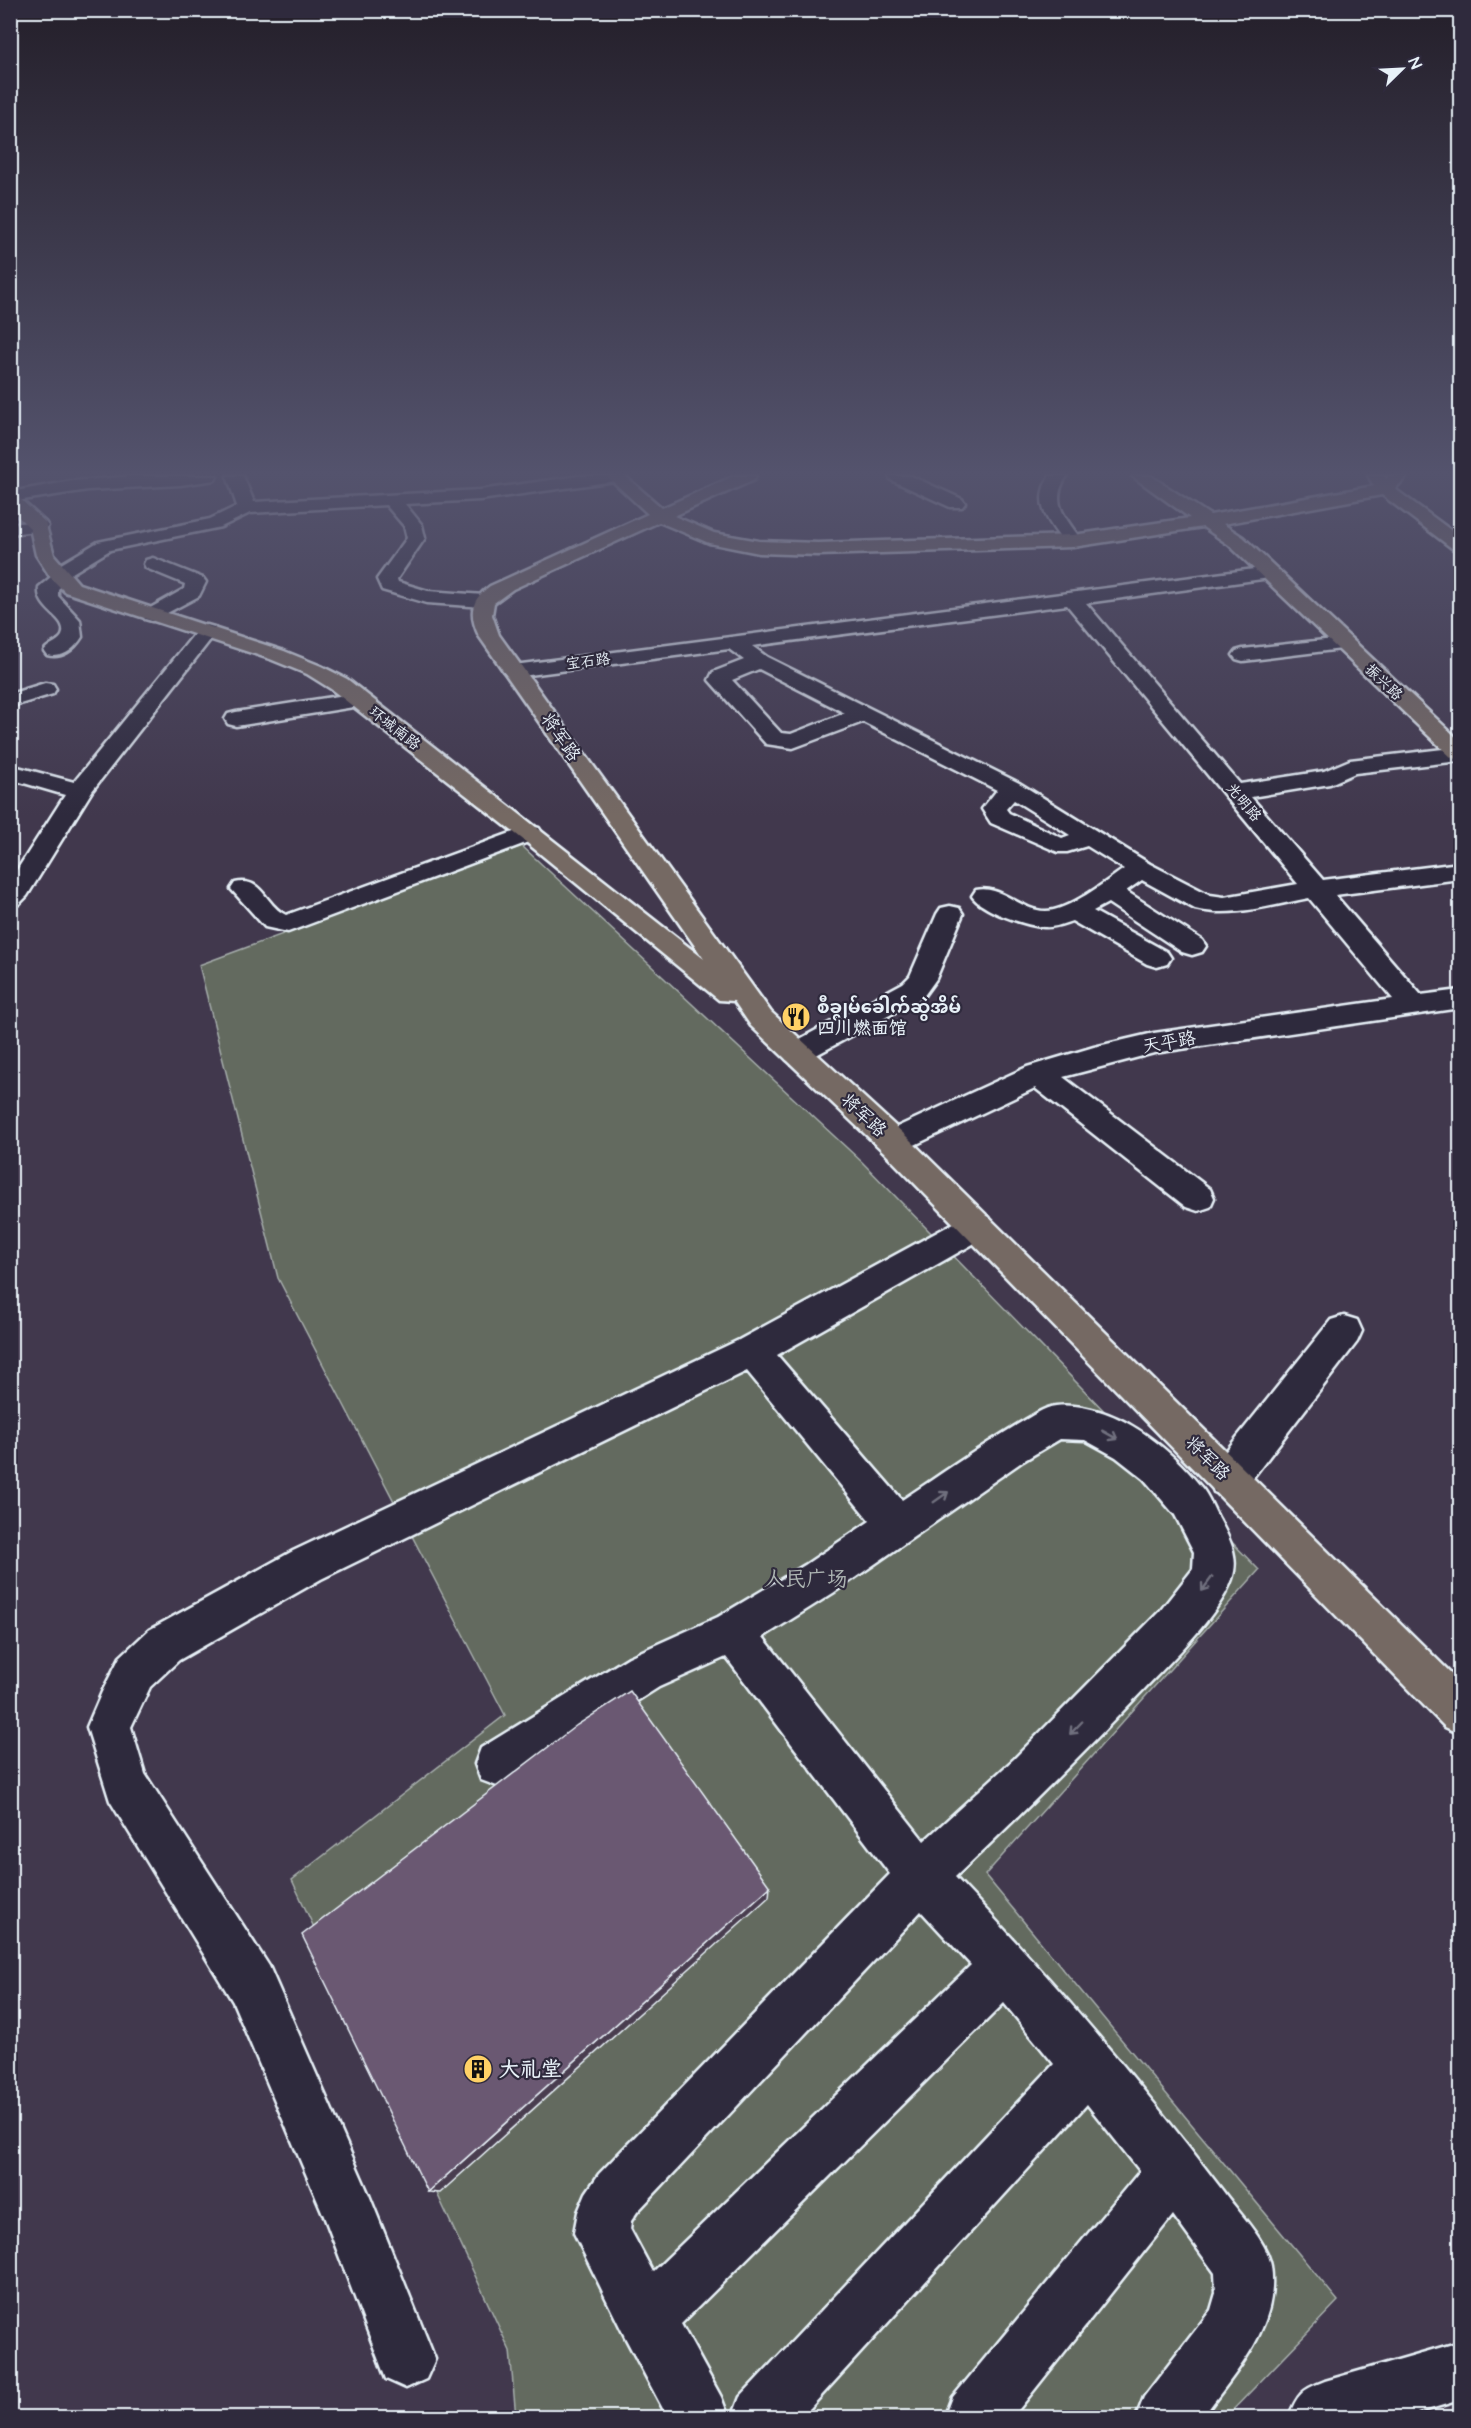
<svg xmlns="http://www.w3.org/2000/svg" width="1471" height="2428" font-family="'Architects Daughter','LXGW WenKai TC','Noto Sans Myanmar',sans-serif">
<rect width="100%" height="100%" fill="#41384d"/>
<filter id="ink" filterUnits="userSpaceOnUse"><feTurbulence type="fractalNoise" baseFrequency=".0167" numOctaves="2"/><feDisplacementMap in="SourceGraphic" scale="12" xChannelSelector="R" yChannelSelector="G"/><feConvolveMatrix kernelMatrix="1 2 1 2 8 2 1 2 1" color-interpolation-filters="sRGB"/></filter>
<g filter="url(#ink)">
<path fill="#646b5f" stroke="#a6aeac" stroke-width="1.5" d="M 522,846 L 862,1162 L 1259,1570 L 985,1875 L 1338,2301 L 1226,2417 L 516,2417 L 510,2351 L 292,1880 L 505,1715 L 278,1278 L 199,965 Z"/>
<g fill="none" stroke-linecap="round" stroke-linejoin="round">
<g stroke="#e8f1f8" stroke-width="5">
<g id="minor">
<path d="M 135,476 L 217,476 L 215,480 L 180,485 L 88,490 L 10,502 L 10,492 L 72,481 Z"/>
<path d="M 227,476 L 243,476 L 254,502 L 480,490 L 579,476 L 623,476 L 621,480 L 615,481 L 480,500 L 405,504 L 422,525 L 425,538 L 397,579 L 398,582 L 428,591 L 484,595 L 491,597 L 494,601 L 491,605 L 484,607 L 427,603 L 382,590 L 377,579 L 407,538 L 404,526 L 386,505 L 250,513 L 221,527 L 110,550 L 69,575 L 72,578 L 58,589 L 58,596 L 80,620 L 82,637 C 74,650 62,659 47,655 L 44,651 C 48,644 58,643 62,636 C 70,617 36,612 39,587 L 51,577 L 48,574 L 51,570 L 98,542 L 210,519 L 237,506 Z"/>
<path d="M 889,476 L 911,476 L 962,499 L 965,503 L 962,507 L 950,507 L 891,480 Z"/>
<path d="M 1050,476 L 1067,476 C 1048,503 1067,519 1082,541 L 1080,545 L 1066,545 C 1050,525 1031,502 1050,476 Z"/>
<path d="M 39,521 L 45,522 L 48,526 L 45,530 L 10,534 L 10,524 Z"/>
<path d="M 153,558 L 203,578 L 206,582 L 199,596 L 152,621 L 145,619 L 142,615 L 145,611 L 184,589 L 185,584 L 146,568 L 144,564 L 146,560 Z"/>
<path d="M 1270,567 L 1277,569 L 1280,573 L 1277,577 L 1086,603 L 1240,784 L 1324,771 L 1350,760 L 1460,747 L 1460,761 L 1355,773 L 1330,784 L 1251,797 L 1323,880 L 1460,863 L 1460,879 L 1335,895 L 1421,995 L 1460,990 L 1460,1008 L 1154,1053 L 1063,1077 L 1210,1189 L 1214,1198 L 1210,1207 L 1198,1211 L 1186,1207 L 1035,1088 L 904,1150 L 893,1154 L 882,1150 L 877,1142 L 882,1134 L 1027,1067 L 1094,1047 L 1154,1033 L 1393,999 L 1309,898 C 1272,905 1232,918 1195,909 L 1142,880 L 1126,891 L 1202,940 L 1206,946 L 1202,952 L 1192,955 L 1182,952 L 1108,903 L 1093,911 L 1167,952 L 1171,958 L 1167,964 L 1157,967 L 1147,964 L 1072,921 C 1063,924 1054,928 1044,927 C 1026,926 982,911 972,896 L 976,890 C 1001,884 1020,911 1046,911 C 1068,911 1105,882 1124,869 L 1087,846 L 1067,852 L 1058,852 L 991,823 L 982,809 L 997,790 L 863,722 L 793,748 L 766,744 L 709,680 L 713,672 L 744,660 L 729,649 L 514,677 L 507,675 L 503,671 L 507,667 L 514,665 ZM 1067,605 L 1298,884 L 1224,897 L 1210,895 L 1150,864 L 1019,783 L 767,657 L 752,646 ZM 759,669 L 845,713 L 791,734 L 781,733 L 732,680 ZM 1014,800 L 1070,835 L 1062,838 L 1009,813 L 1006,809 Z"/>
<path d="M 207,625 L 214,627 L 217,631 L 214,635 L 92,791 L 27,896 L 19,904 L 10,906 L 10,881 L 65,795 L 10,779 L 10,765 L 74,782 L 200,627 Z"/>
<path d="M 1343,638 L 1350,640 L 1353,644 L 1350,648 L 1243,661 L 1236,659 L 1233,655 L 1236,651 L 1243,649 Z"/>
<path d="M 45,683 L 53,684 L 56,689 L 53,694 L 10,707 L 10,694 Z"/>
<path d="M 358,693 L 366,695 L 369,700 L 366,705 L 236,726 L 228,724 L 225,719 L 228,714 L 236,712 Z"/>
<path d="M 530,826 L 539,828 L 542,833 L 539,838 L 288,932 L 265,927 L 231,889 L 235,883 C 263,876 265,906 286,915 Z"/>
<path d="M 950,906 L 959,908 L 963,914 L 936,979 L 923,997 L 807,1060 L 797,1063 L 787,1060 L 782,1053 L 787,1046 L 903,983 L 910,976 L 937,914 L 941,908 Z"/>
<path d="M 977,1213 L 989,1217 L 994,1226 L 989,1235 L 777,1355 L 902,1500 C 941,1474 980,1447 1020,1423 C 1031,1417 1044,1407 1056,1406 C 1113,1401 1168,1446 1201,1487 C 1209,1496 1213,1509 1219,1519 C 1229,1538 1240,1557 1232,1579 C 1220,1614 1171,1661 1145,1688 C 1083,1753 1020,1816 955,1877 C 1050,1976 1139,2081 1222,2190 C 1237,2211 1267,2241 1271,2266 C 1280,2327 1235,2372 1202,2418 L 1136,2418 L 1144,2397 L 1211,2310 L 1216,2293 L 1215,2273 L 1173,2215 L 1012,2418 L 945,2418 L 953,2397 L 1140,2171 L 1087,2104 L 801,2418 L 732,2418 L 740,2397 L 1054,2064 L 1004,2003 L 681,2324 L 721,2397 L 729,2418 L 668,2418 L 626,2339 L 574,2233 L 578,2212 L 586,2193 L 599,2174 L 890,1874 L 726,1657 L 659,1687 L 513,1780 L 497,1786 L 481,1780 L 475,1764 L 481,1748 L 629,1657 L 718,1617 L 805,1565 L 870,1521 L 747,1371 L 321,1579 L 179,1660 L 150,1687 L 131,1727 L 145,1774 L 269,1966 L 369,2195 L 435,2359 L 426,2379 L 406,2388 L 386,2379 L 324,2216 L 233,2002 L 110,1801 L 87,1727 L 102,1692 L 120,1657 L 149,1630 L 293,1551 L 739,1340 L 965,1217 ZM 1060,1439 L 1085,1440 L 1116,1457 L 1144,1479 L 1175,1515 L 1194,1552 L 1193,1569 L 1160,1611 L 1014,1759 L 924,1841 L 763,1637 L 833,1593 L 1023,1461 ZM 921,1911 L 971,1965 L 653,2272 L 630,2229 L 631,2221 L 637,2212 Z"/>
<path d="M 1344,1316 L 1357,1320 L 1362,1331 L 1357,1342 L 1242,1492 L 1228,1497 L 1214,1492 L 1209,1479 L 1214,1466 L 1331,1320 Z"/>
<path d="M 1460,2342 L 1460,2400 L 1400,2418 L 1288,2418 C 1298,2394 1301,2390 1325,2381 Z"/>
</g>
</g>
<g stroke="#e8f1f8" stroke-width="5">
<path id="major" d="M 607,476 L 625,476 L 662,508 L 734,476 L 756,476 L 754,480 L 674,516 L 714,533 L 759,541 L 818,543 L 1073,535 L 1190,518 L 1132,476 L 1151,476 L 1210,515 L 1374,486 L 1368,476 L 1384,476 L 1386,479 L 1389,476 L 1407,476 L 1395,489 L 1460,537 L 1460,550 L 1453,549 L 1382,495 L 1223,524 L 1243,537 L 1460,741 L 1460,760 L 1452,758 L 1229,545 L 1203,527 L 1073,547 L 818,555 L 759,553 L 709,543 L 659,522 L 513,589 L 494,603 L 492,615 L 499,635 L 771,1012 L 904,1134 L 1460,1682 L 1460,1734 L 1445,1727 L 882,1150 L 751,1026 L 734,1001 L 719,1000 L 521,838 L 331,689 L 307,674 L 270,659 L 65,592 L 51,578 L 36,555 L 30,528 L 10,509 L 10,494 L 16,495 L 45,522 L 54,555 L 79,584 L 284,651 L 321,666 L 347,679 L 704,959 L 479,636 C 469,615 470,600 490,586 L 648,514 Z"/>
</g>
<use href="#minor" fill="#2f2a3d" fill-rule="evenodd"/>
<use href="#major" fill="#756964" fill-rule="evenodd"/>
</g>
<path fill="#4a3e50" stroke="#e8f1f8" stroke-width="1.5" d="M 770,1887 L 769,1897 L 440,2193 L 428,2192 Z"/>
<path fill="#6a5872" stroke="#e8f1f8" stroke-width="1.5" d="M 630,1691 L 770,1887 L 428,2192 L 302,1935 L 577,1725 Z"/>
<defs><path id="oneway-shaft" d="M-6 0H5M1.5-3L5.5 0L1.5 3" fill="none" stroke-width="1.6" stroke-linecap="round" stroke-linejoin="round" transform="scale(1.5)"/></defs>
<g stroke="#70707e">
<use href="#oneway-shaft" transform="translate(1110 1435) rotate(29)"/>
<use href="#oneway-shaft" transform="translate(941 1497) rotate(-35)"/>
<use href="#oneway-shaft" transform="translate(1207 1584) rotate(126)"/>
<use href="#oneway-shaft" transform="translate(1076 1728) rotate(134)"/>
</g>
</g>
<linearGradient id="sky" x2="0" y2="1"><stop stop-color="#241f2a"/><stop offset="0.58" stop-color="#54536d"/><stop offset="1" stop-color="#54536d" stop-opacity="0"/></linearGradient>
<rect width="1471" height="816" fill="url(#sky)"/>
<defs>
<g id="restaurant-disc" transform="scale(1.5)"><circle r="9.5" fill="#ffd166" stroke="#2f2a3d"/><path d="M-5-6h1v4h1v-4h1v4h1v-4h1v5L-1.5 .5V6h-2V.5L-5-1ZM5-6V6H3V1.5H1.5Q1.5-4 5-6Z" fill="#111"/></g>
<g id="building-disc" transform="scale(1.5)"><circle r="9.5" fill="#ffd166" stroke="#2f2a3d"/><path d="M-4-6H4V6H1V3H-1V6H-4ZM-2.5-4.3h1.7v1.8h-1.7ZM.8-4.3h1.7v1.8H.8ZM-2.5-1h1.7V.8h-1.7ZM.8-1h1.7V.8H.8Z" fill="#111"/></g>
</defs>
<g fill-rule="evenodd">
<use href="#restaurant-disc" x="796" y="1017"/>
<use href="#building-disc" x="478" y="2069"/>
</g>
<g text-anchor="middle" stroke-width="4.5" stroke-linejoin="round" paint-order="stroke">
<g font-size="15" fill="#e8f1f8" stroke="#2f2a3d">
<text transform="translate(588 661) rotate(-7)" y="5">宝石路</text>
<text transform="translate(1384 682) rotate(43)" y="5">振兴路</text>
<text transform="translate(395 728) rotate(38)" y="5">环城南路</text>
<text transform="translate(1244 802) rotate(50)" y="5">光明路</text>
</g>
<g font-size="18" fill="#e8f1f8" stroke="#2f2a3d">
<text transform="translate(561 737) rotate(55)" y="6">将军路</text>
<text transform="translate(1169 1042) rotate(-10)" y="6">天平路</text>
<text transform="translate(864 1115) rotate(43)" y="6">将军路</text>
<text transform="translate(1208 1458) rotate(45)" y="6">将军路</text>
</g>
<g font-size="18" font-weight="bold" fill="#e8f1f8" stroke="#2f2a3d" text-anchor="start">
<text x="817" y="1013">စီချွမ်ခေါက်ဆွဲအိမ်<tspan x="817" dy="21">四川燃面馆</tspan></text>
</g>
<g font-size="21" fill="#adb5b3" stroke="#2f2a3d">
<text x="806" y="1586">人民广场</text>
</g>
<g font-size="21" font-weight="bold" fill="#e8f1f8" stroke="#2f2a3d" text-anchor="start">
<text x="499" y="2076">大礼堂</text>
</g>
</g>
<rect width="1471" height="2428" fill="none" stroke="#2f2a3d" stroke-width="36"/>
<rect x="18" y="18" width="1435" height="2392" fill="none" stroke="#e8f1f8" stroke-width="2" filter="url(#ink)"/>
<g transform="translate(1402 69) rotate(66)" stroke="#2f2a3d" stroke-width="4.5" paint-order="stroke">
<path d="M0-4.5L10 22L0 15L-10 22Z" fill="#e8f1f8"/>
<text y="-9" font-size="16" font-weight="bold" text-anchor="middle" fill="#e8f1f8">N</text>
</g>
</svg>
